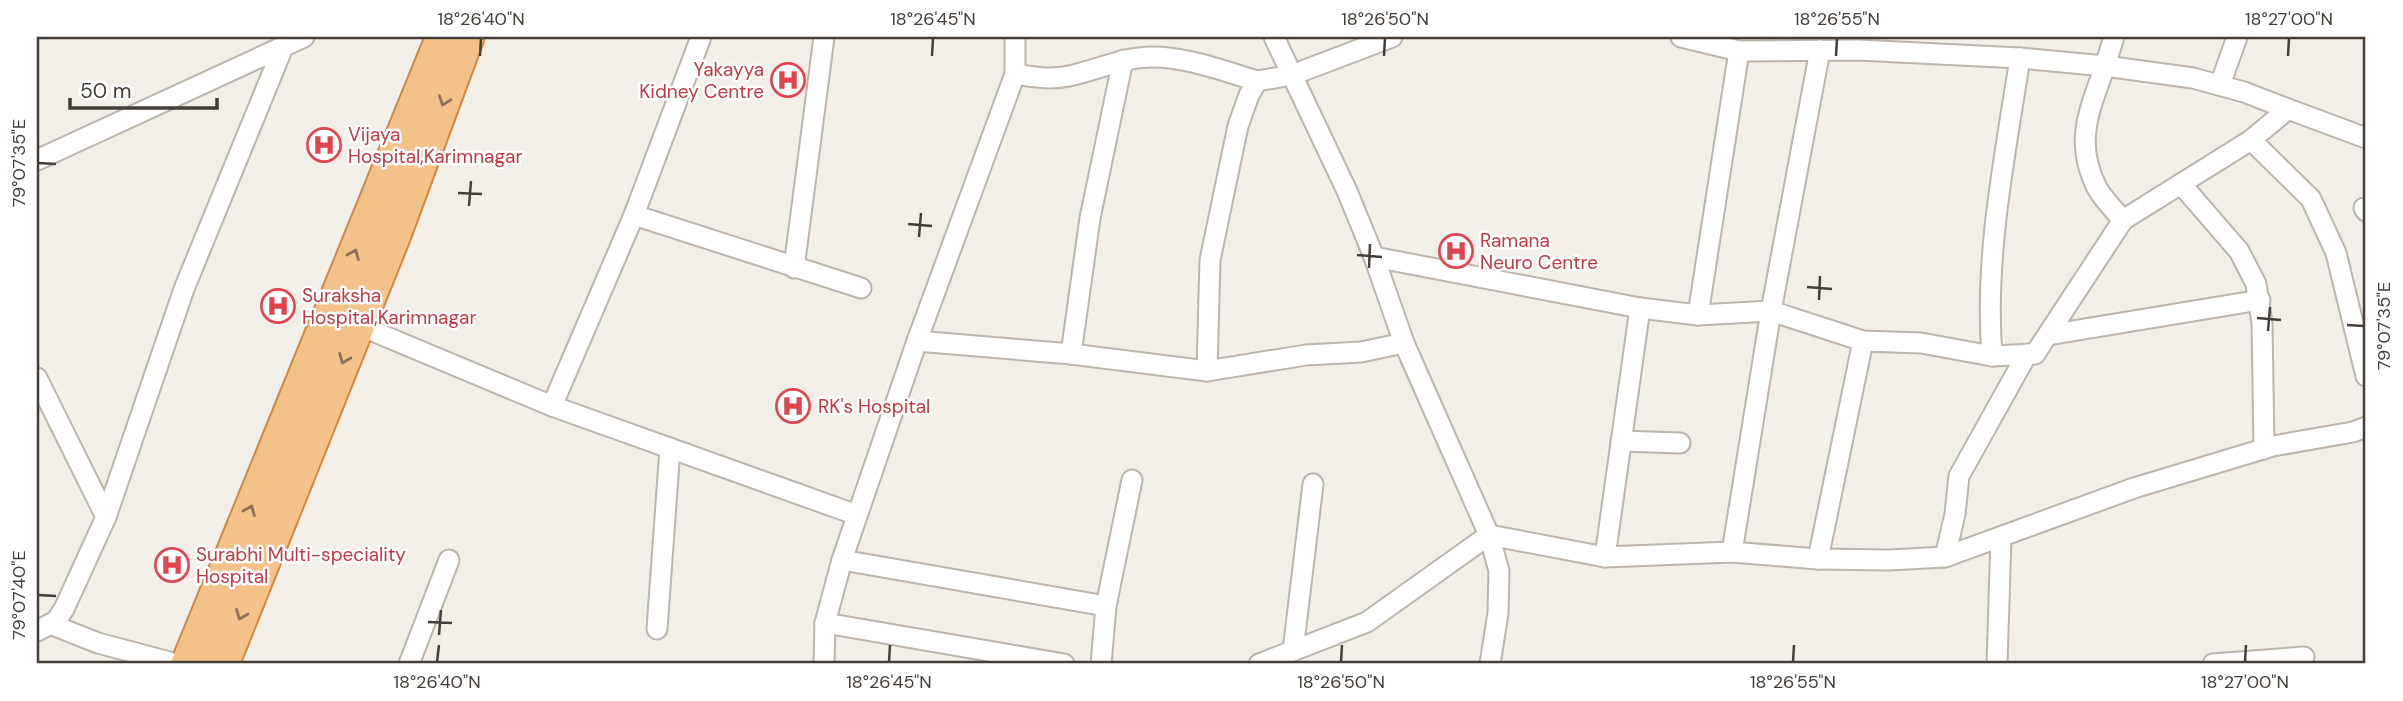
<svg xmlns="http://www.w3.org/2000/svg" width="2403" height="701" font-family="'DM Sans',sans-serif">
<rect width="100%" height="100%" fill="#f2eee8"/>
<g fill="none" stroke-linecap="round" stroke-linejoin="round">
<g stroke="#bdb4ab" stroke-width="23">
<g id="minor">
<path d="M 1274,37 L 1347,191 L 1374,257 L 1404,343 L 1489,535 L 1499,571 L 1498,613 L 1490,664"/>
<path d="M 1681,37 L 1739,51 L 1858,50 L 2020,58 L 2105,66 L 2114,37"/>
<path d="M 1015,74 C 1033,77 1051,80 1069,76 C 1097,70 1123,57 1152,57 C 1188,57 1223,71 1257,81"/>
<path d="M 2220,85 L 2237,37"/>
<path d="M 2251,140 L 2311,199 L 2336,253 L 2366,376"/>
<path d="M 37,160 L 304,37"/>
<path d="M 2181,184 L 2239,251 L 2256,284 L 2262,323 L 2264,449"/>
<path d="M 2364,208 L 2366,211"/>
<path d="M 634,215 L 861,288"/>
<path d="M 2123,220 C 2114,210 2102,198 2096,186 C 2074,141 2090,109 2105,66 L 2193,78 L 2244,92 L 2288,109"/>
<path d="M 1374,257 L 1640,308 L 1698,315 L 1771,311 L 1863,341 L 1921,343 L 1992,356 L 2035,354 L 2123,220 L 2251,140 L 2288,109 L 2366,138"/>
<path d="M 794,268 L 824,37"/>
<path d="M 1698,315 L 1739,51"/>
<path d="M 351,322 L 552,406 L 857,515"/>
<path d="M 2048,335 L 2260,300"/>
<path d="M 917,341 L 1015,74 L 1015,37"/>
<path d="M 1071,354 L 1090,218 L 1123,60"/>
<path d="M 1992,356 C 1984,257 2005,156 2020,58"/>
<path d="M 1207,371 L 1210,260 L 1238,126 L 1249,95 L 1257,81 L 1292,75 L 1392,37"/>
<path d="M 37,378 L 106,517"/>
<path d="M 552,406 L 634,215 L 701,37"/>
<path d="M 1621,441 L 1680,443"/>
<path d="M 1732,552 L 1771,311 L 1820,50"/>
<path d="M 1605,557 L 1732,552 L 1818,559 L 1889,560 L 1945,557 L 2134,488 L 2273,446 L 2353,432 L 2366,427"/>
<path d="M 1945,557 L 1955,514 L 1959,476 L 2027,354"/>
<path d="M 1818,559 L 1863,341"/>
<path d="M 1106,606 L 842,560 L 917,341 L 1071,354 L 1207,371 L 1306,355 L 1361,352 L 1404,343"/>
<path d="M 825,623 L 1064,664"/>
<path d="M 50,624 L 98,643 L 177,664"/>
<path d="M 657,629 L 670,448"/>
<path d="M 37,631 L 56,621 L 64,609 L 106,517 L 184,289 L 284,45"/>
<path d="M 1293,651 L 1313,484"/>
<path d="M 409,664 L 449,560"/>
<path d="M 824,664 L 825,623 L 842,560"/>
<path d="M 1101,664 L 1106,606 L 1132,480"/>
<path d="M 1259,664 L 1367,622 L 1489,535 L 1605,557 L 1640,308"/>
<path d="M 1997,664 L 2001,537"/>
<path d="M 2213,664 L 2304,657"/>
</g>
</g>
<g stroke="#cf8845" stroke-width="37">
<g id="trunk">
<path d="M 188,664 L 443,37"/>
<path d="M 222,664 L 393,237 L 467,37"/>
</g>
</g>
<use href="#minor" stroke="#fff" stroke-width="19"/>
<use href="#trunk" stroke="#f3c289" stroke-width="33"/>
</g>
<defs><path id="oneway-chevron" d="M-2-3.5L2.5 0L-2 3.5" fill="none" stroke-width="1.6" stroke-linecap="round" stroke-linejoin="round" transform="scale(1.75)"/></defs>
<g stroke="#8b7258">
<use href="#oneway-chevron" transform="translate(444 101) rotate(110)"/>
<use href="#oneway-chevron" transform="translate(354 254) rotate(-68)"/>
<use href="#oneway-chevron" transform="translate(344 359) rotate(112)"/>
<use href="#oneway-chevron" transform="translate(250 510) rotate(-68)"/>
<use href="#oneway-chevron" transform="translate(241 615) rotate(112)"/>
</g>
<path fill="none" stroke="#453d37" stroke-width="2.5" d="M 480,56 L 481,38M 932,56 L 933,38M 1384,56 L 1385,38M 1836,56 L 1837,38M 2288,56 L 2289,38M 38,163 L 56,164M 458,193 L 482,194M 469,206 L 471,181M 908,224 L 932,226M 919,237 L 921,213M 1357,255 L 1382,257M 1369,268 L 1370,244M 1807,287 L 1832,289M 1819,300 L 1820,276M 2257,318 L 2281,320M 2347,325 L 2364,326M 2268,331 L 2270,307M 38,595 L 56,596M 428,622 L 452,623M 439,635 L 441,610M 437,662 L 439,645M 889,662 L 890,645M 1341,662 L 1342,645M 1793,662 L 1794,645M 2245,662 L 2246,645"/>
<defs>
<g id="hospital-ring" transform="scale(1.75)"><circle r="9.5" fill="#fff" stroke="#e0444e" stroke-width="1.5"/><path d="M-5-5h3v3.5h4V-5h3V5h-3V1.5h-4V5h-3Z" fill="#e0444e"/></g>
</defs>
<g fill-rule="evenodd">
<use href="#hospital-ring" x="788" y="80"/>
<use href="#hospital-ring" x="324" y="145"/>
<use href="#hospital-ring" x="1456" y="251"/>
<use href="#hospital-ring" x="278" y="306"/>
<use href="#hospital-ring" x="793" y="406"/>
<use href="#hospital-ring" x="172" y="565"/>
</g>
<g text-anchor="middle" stroke-width="5" stroke-linejoin="round" paint-order="stroke">
<g font-size="19" fill="#be3a42" stroke="#fff" text-anchor="start">
<text x="764" y="76" text-anchor="end">Yakayya<tspan x="764" dy="22">Kidney Centre</tspan></text>
<text x="348" y="141">Vijaya<tspan x="348" dy="22">Hospital,Karimnagar</tspan></text>
<text x="1480" y="247">Ramana<tspan x="1480" dy="22">Neuro Centre</tspan></text>
<text x="302" y="302">Suraksha<tspan x="302" dy="22">Hospital,Karimnagar</tspan></text>
<text x="818" y="413">RK's Hospital</text>
<text x="196" y="561">Surabhi Multi-speciality<tspan x="196" dy="22">Hospital</tspan></text>
</g>
</g>
<rect width="2403" height="701" fill="none" stroke="#ffffff" stroke-width="77"/>
<path d="M70 98v10h147v-10" fill="none" stroke="#453d37" stroke-width="3.5"/>
<text x="80" y="98" font-size="21" fill="#453d37" stroke="#ffffff" stroke-width="5" paint-order="stroke">50 m</text>
<rect x="38" y="38" width="2326" height="624" fill="none" stroke="#453d37" stroke-width="2.5"/>
<g font-size="18" text-anchor="middle" fill="#453d37">
<text x="481" y="25">18°26'40"N</text>
<text x="933" y="25">18°26'45"N</text>
<text x="1385" y="25">18°26'50"N</text>
<text x="1837" y="25">18°26'55"N</text>
<text x="2289" y="25">18°27'00"N</text>
<text transform="translate(19 163) rotate(-90)" y="6">79°07'35"E</text>
<text transform="translate(2384 326) rotate(-90)" y="6">79°07'35"E</text>
<text transform="translate(19 595) rotate(-90)" y="6">79°07'40"E</text>
<text x="437" y="688">18°26'40"N</text>
<text x="889" y="688">18°26'45"N</text>
<text x="1341" y="688">18°26'50"N</text>
<text x="1793" y="688">18°26'55"N</text>
<text x="2245" y="688">18°27'00"N</text>
</g>
</svg>
